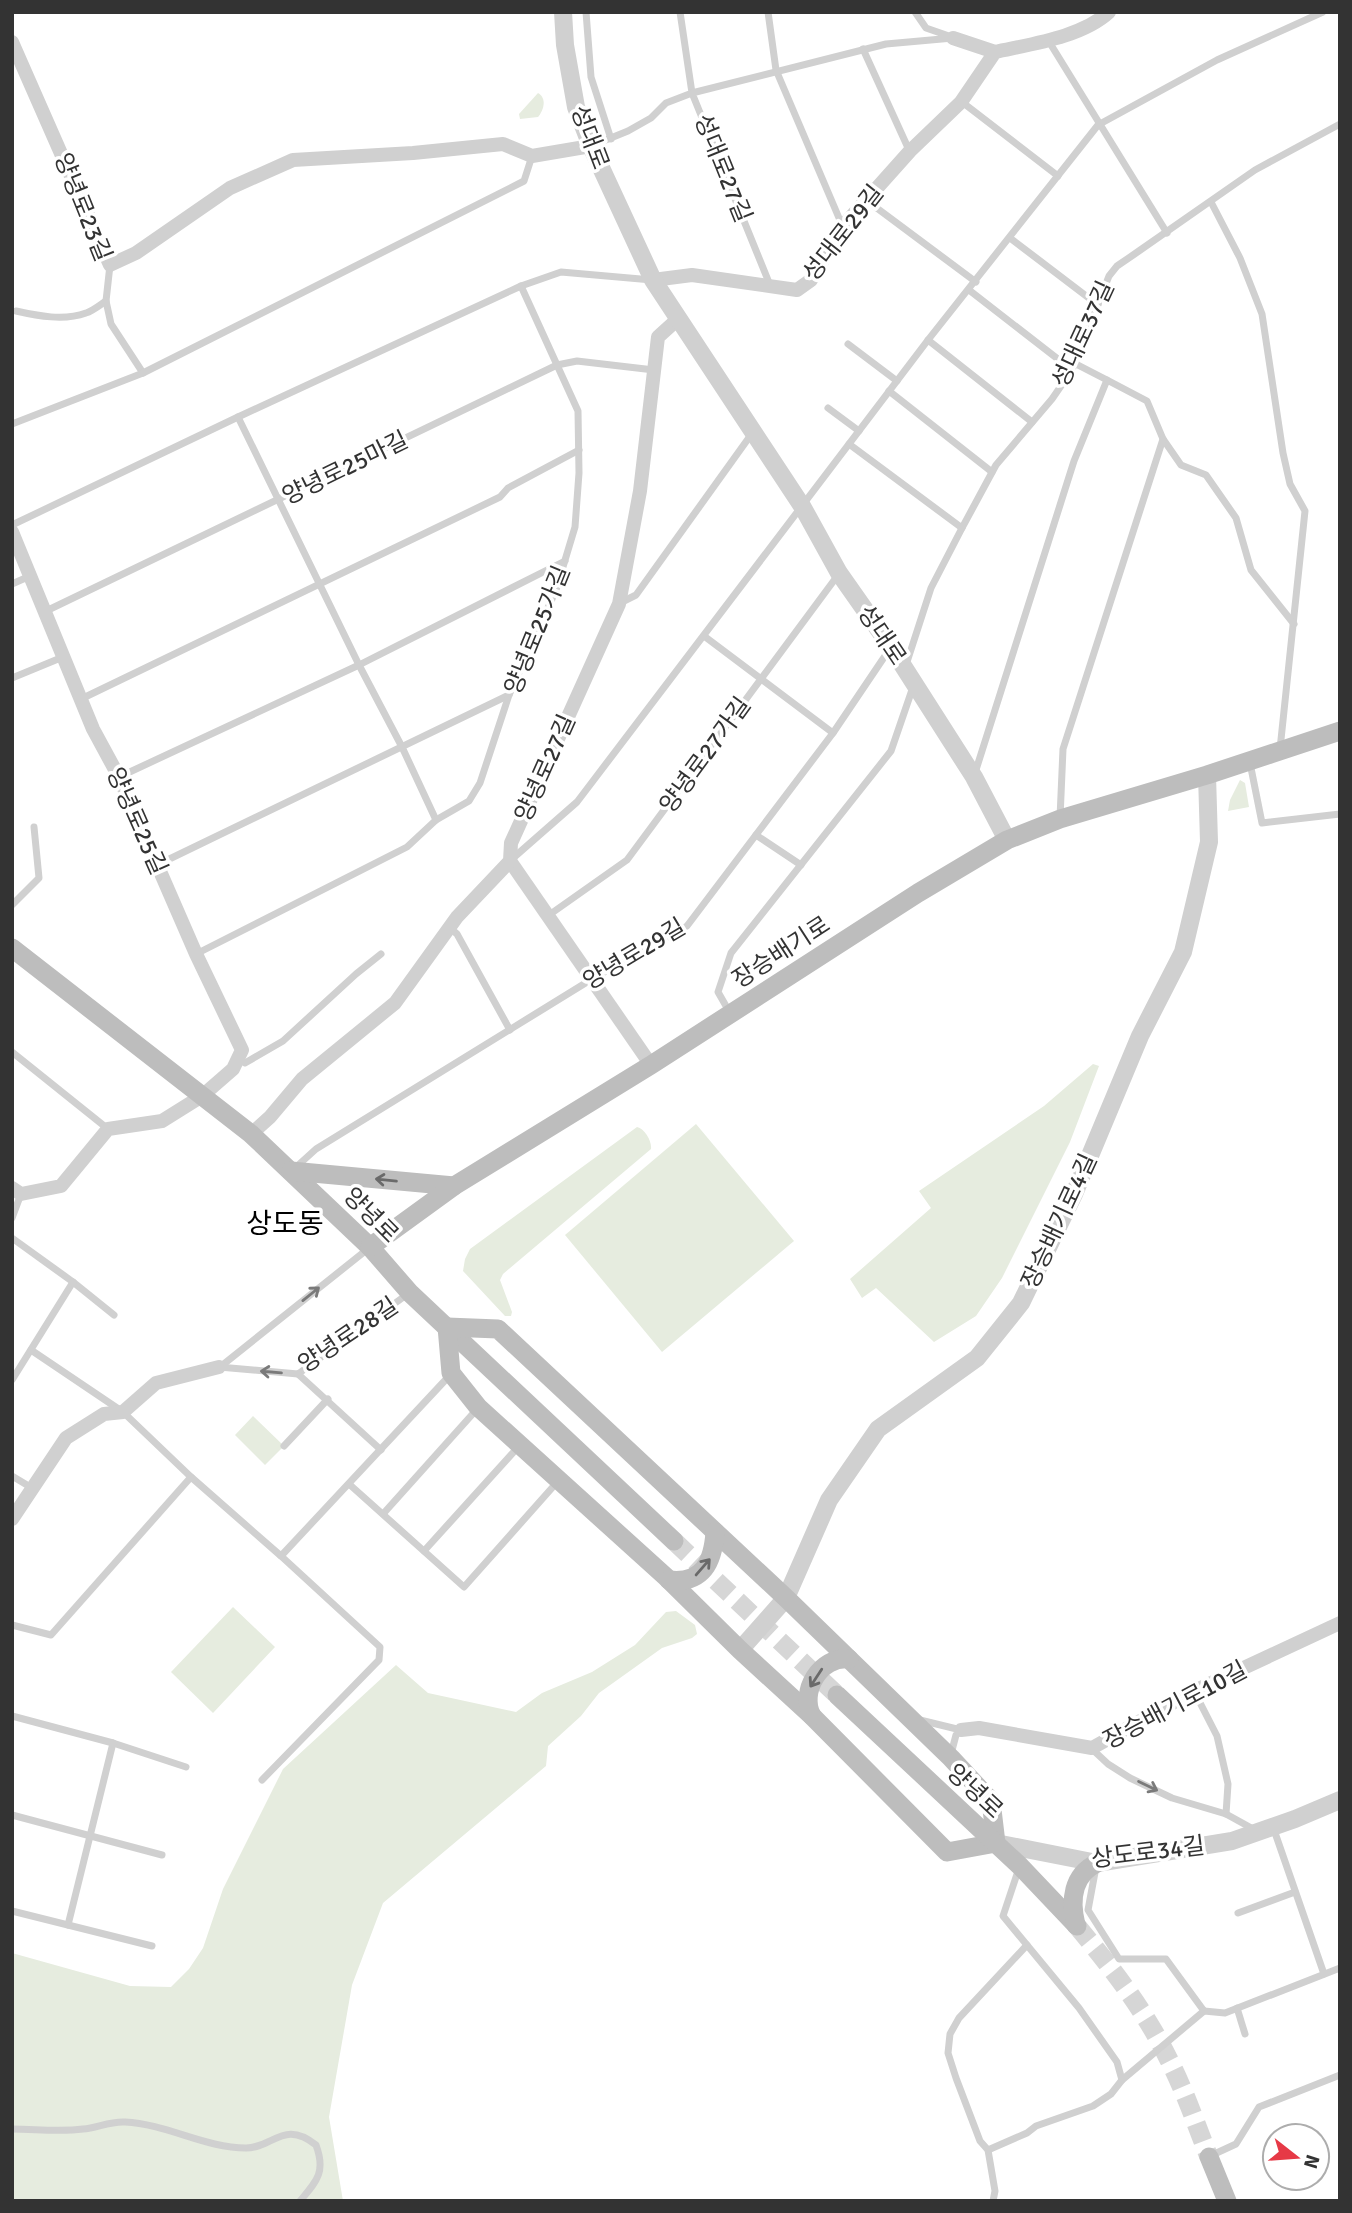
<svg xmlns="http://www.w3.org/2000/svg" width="1352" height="2213" font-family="Signika,'Noto Sans KR',sans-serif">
<rect width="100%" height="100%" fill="#fff"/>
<g fill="#e6ecdf">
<path d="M 538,93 C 547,98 544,110 538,117 L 520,119 L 519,114 Z"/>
<path d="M 1240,780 L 1245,783 L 1249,807 L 1228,811 L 1230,800 Z"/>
<path d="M 1093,1064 L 1099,1066 L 1070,1142 L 1002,1278 L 976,1316 L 934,1342 L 876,1288 L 862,1298 L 850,1279 L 931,1208 L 919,1191 L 1044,1106 Z"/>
<path d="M 696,1124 L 794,1241 L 662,1352 L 565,1235 Z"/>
<path d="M 637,1127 C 645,1129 652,1141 651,1149 L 503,1274 L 500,1280 L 512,1312 L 511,1316 L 505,1316 L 463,1271 L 465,1259 L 470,1249 Z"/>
<path d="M 253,1416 L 284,1446 L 265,1465 L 235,1435 Z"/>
<path d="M 233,1607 L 275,1647 L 213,1713 L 171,1672 Z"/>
<path d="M 676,1611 L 695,1625 L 697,1634 L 692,1638 L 662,1648 L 599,1693 L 581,1716 L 548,1746 L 546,1766 L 383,1903 L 352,1985 L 329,2117 L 343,2201 L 12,2201 L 12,1953 L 130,1986 L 171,1987 L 189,1969 L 203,1948 L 223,1889 L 283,1769 L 396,1665 L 428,1693 L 516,1712 L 542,1693 L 592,1672 L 635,1645 L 666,1612 Z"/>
</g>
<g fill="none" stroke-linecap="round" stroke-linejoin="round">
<g stroke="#d6d6d6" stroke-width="19" stroke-dasharray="19 10" stroke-linecap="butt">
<path d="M 674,1541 L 837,1695"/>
<path d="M 1077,1926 C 1111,1967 1144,2009 1168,2058 C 1184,2089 1196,2124 1209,2157"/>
</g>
<g stroke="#d0d0d0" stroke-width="7">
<path d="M 586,12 L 591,77 L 611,139"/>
<path d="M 768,12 L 776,70 L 842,225"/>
<path d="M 915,12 L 926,28 L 949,36"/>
<path d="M 1048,40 L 1167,233"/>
<path d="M 863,49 L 909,150"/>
<path d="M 962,102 L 1058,176"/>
<path d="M 591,146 L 628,131 L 651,118 L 666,103 L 692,93 L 680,12"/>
<path d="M 866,200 L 976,282"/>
<path d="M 1211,202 L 1240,258 L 1262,314 L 1283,453 L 1290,484 L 1305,511 L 1280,749"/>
<path d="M 1010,238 L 1098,305"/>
<path d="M 110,265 L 106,301 L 111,324 L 143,373"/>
<path d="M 770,285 L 692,93 L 886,44 L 953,38"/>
<path d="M 969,290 L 1072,370"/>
<path d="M 16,311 C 38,316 64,321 86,313 C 93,311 100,305 106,301"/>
<path d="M 928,340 L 1032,422"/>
<path d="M 848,344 L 897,381"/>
<path d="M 1074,363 L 1107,380"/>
<path d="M 889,391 L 992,472"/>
<path d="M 828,408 L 859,431"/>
<path d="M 238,417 L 359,665 L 402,747 L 436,820"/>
<path d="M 12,424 L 143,373 L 524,181 L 532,156"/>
<path d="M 849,444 L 962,528"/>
<path d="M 12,525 L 238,417 L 521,286"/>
<path d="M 12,584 L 30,576"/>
<path d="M 620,603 L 636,595 L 753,432"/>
<path d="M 44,612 L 557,365 L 577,361 L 654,370"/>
<path d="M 704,636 L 833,733"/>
<path d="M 906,665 L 931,588 L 962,528 L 996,465 L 1052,399 L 1072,370 L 1109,276 L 1117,266 L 1136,253 L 1255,170 L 1340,124"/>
<path d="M 12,678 L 63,657"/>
<path d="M 81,699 L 500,497 L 508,488 L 579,450"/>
<path d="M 1250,763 L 1262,823 L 1340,814"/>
<path d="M 975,773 L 1074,461 L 1107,380 L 1147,401 L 1163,439 L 1181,465 L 1206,475 L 1236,518 L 1251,570 L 1294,624"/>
<path d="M 119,777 L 359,665 L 565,561"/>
<path d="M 1060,818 L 1063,749 L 1163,439"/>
<path d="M 756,835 L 801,865"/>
<path d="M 512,859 L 577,802 L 928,340 L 1098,125 L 1217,60 L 1323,12"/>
<path d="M 157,865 L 509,695"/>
<path d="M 12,905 L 39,878 L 34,827"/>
<path d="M 549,915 L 627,860 L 838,575"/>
<path d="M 450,928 L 457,934 L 510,1030"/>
<path d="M 196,954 L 407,847 L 436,820 L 469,801 L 480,783 L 509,695 L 556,590 L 575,527 L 579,473 L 578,411 L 521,286 L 561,272 L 652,280"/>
<path d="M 730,1013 L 718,992 L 731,953 L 891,751 L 913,687"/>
<path d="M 12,1052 L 108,1129"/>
<path d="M 238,1059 L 245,1063 L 283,1041 L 356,974 L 381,954"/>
<path d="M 295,1168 L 316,1149 L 592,979 L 687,926 L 833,733 L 891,647"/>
<path d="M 12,1218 L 21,1194"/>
<path d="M 12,1238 L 73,1282 L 114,1315"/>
<path d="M 31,1350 L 123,1412 L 191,1477 L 281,1556 L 380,1647 L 379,1660 L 262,1780"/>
<path d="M 219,1367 L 298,1374 L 409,1293"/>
<path d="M 220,1367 L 369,1248"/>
<path d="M 298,1374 L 381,1450"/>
<path d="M 12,1380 L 73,1282"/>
<path d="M 284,1446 L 328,1399"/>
<path d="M 12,1476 L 32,1488"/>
<path d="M 349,1484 L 464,1587 L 559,1480"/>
<path d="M 383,1514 L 478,1408"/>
<path d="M 424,1551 L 520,1445"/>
<path d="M 281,1556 L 451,1374"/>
<path d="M 12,1625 L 51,1635 L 191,1477"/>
<path d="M 1194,1691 L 1217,1736 L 1228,1784 L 1226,1814"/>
<path d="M 12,1716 L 113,1743 L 186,1767"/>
<path d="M 920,1720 L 961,1730 L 956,1735 L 951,1754"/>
<path d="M 1092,1749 L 1108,1764 L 1130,1778 L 1172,1798 L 1226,1814 L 1255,1830"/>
<path d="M 12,1815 L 162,1855"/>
<path d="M 1273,1827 L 1324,1974"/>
<path d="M 1096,1867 L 1088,1910 L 1119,1959 L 1166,1959 L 1204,2011"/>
<path d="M 12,1911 L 152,1946"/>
<path d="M 1238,1913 L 1295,1892"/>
<path d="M 68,1925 L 113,1743"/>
<path d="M 1237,2008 L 1245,2034"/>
<path d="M 1204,2011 L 1225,2013 L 1340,1968"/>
<path d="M 1122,2080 L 1204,2011"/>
<path d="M 12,2129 C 35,2129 60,2132 83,2129 C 97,2128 110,2121 125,2122 C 167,2124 205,2148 246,2148 C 273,2148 284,2119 316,2145 C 326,2172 317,2181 300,2201"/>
<path d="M 988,2150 L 1027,2133 L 1036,2126 L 1093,2106 L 1111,2094 L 1122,2080 L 1117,2062 L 1079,2008 L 1003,1916 L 1019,1868"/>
<path d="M 1210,2156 L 1236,2144 L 1259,2107 L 1340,2075"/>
<path d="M 993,2201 L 995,2191 L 988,2150 L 980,2141 L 956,2078 L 948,2053 L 950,2034 L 959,2018 L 1027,1945"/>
</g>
<g stroke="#d0d0d0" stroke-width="14">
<path d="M 953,38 L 995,52"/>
<path d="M 12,42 L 110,265 L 136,253 L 230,188 L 293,160 L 413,153 L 503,144 L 532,156 L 591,146"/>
<path d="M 653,280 L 692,275 L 797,290 L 811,280 L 843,226 L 910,151 L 961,102 L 995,52 C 1031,44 1082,37 1109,12"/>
<path d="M 12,532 L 93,729 L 119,777 L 196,954 L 242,1050 L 233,1069 L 202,1096 L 162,1121 L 108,1129 L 61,1186 L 21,1194 L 12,1188"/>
<path d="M 510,861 L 651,1065"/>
<path d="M 251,1134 L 270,1117 L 302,1079 L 395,1003 L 457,917 L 510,861 L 511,843 L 619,604 L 640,491 L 658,337 L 679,318"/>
<path d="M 12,1519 L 66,1438 L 104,1414 L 123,1412 L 156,1383 L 219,1367"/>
<path d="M 961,1730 L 979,1728 L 1092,1748 L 1194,1691 L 1340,1623"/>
</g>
<g stroke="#d0d0d0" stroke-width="18">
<path d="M 563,12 L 565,45 L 576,107 L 591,146 L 653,280 L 802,506 L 839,573 L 891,647 L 974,777 L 1007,840"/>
<path d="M 740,1650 L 786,1598 L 829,1500 L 878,1429 L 977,1358 L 1021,1303 L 1074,1194 L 1140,1036 L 1183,952 L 1209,842 L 1207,775"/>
<path d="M 996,1843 L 1097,1863 L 1232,1841 L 1295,1819 L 1340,1800"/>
</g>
<g stroke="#bdbdbd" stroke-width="19">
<path d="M 12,948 L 251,1134 L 370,1247 L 410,1293 L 674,1541"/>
<path d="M 291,1171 L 454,1186"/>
<path d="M 370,1247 L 454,1186 L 651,1065 L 918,893 L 1007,840 L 1060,819 L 1207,775 L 1340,731"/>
<path d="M 447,1327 L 498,1329 L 786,1598 L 951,1758 L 991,1801 L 996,1843 L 947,1852 L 812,1716 L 740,1650 L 666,1577 L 478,1407 L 451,1373 Z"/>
<path d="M 669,1580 C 703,1584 713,1562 715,1532"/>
<path d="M 837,1695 L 1020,1866 L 1077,1926"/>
<path d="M 812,1716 C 799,1692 820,1656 849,1659"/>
<path d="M 1076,1925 C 1070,1901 1072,1875 1097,1863"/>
<path d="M 1209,2157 L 1227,2201"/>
</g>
</g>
<defs><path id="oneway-shaft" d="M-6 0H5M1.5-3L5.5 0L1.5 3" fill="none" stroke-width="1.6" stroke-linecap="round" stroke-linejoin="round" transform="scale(1.75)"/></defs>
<g stroke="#6a6a6a">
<use href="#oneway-shaft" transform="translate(386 1180) rotate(-174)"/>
<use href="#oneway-shaft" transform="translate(703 1567) rotate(-49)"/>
<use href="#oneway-shaft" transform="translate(816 1678) rotate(123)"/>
</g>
<g stroke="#7a7a7a">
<use href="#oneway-shaft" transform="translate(311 1294) rotate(-39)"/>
<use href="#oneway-shaft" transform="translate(271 1372) rotate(-175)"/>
<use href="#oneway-shaft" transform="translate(1148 1786) rotate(26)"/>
</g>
<g text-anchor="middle" stroke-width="7" stroke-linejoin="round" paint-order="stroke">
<g font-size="24" fill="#333" stroke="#fff">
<text transform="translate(590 137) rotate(69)" y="8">성대로</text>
<text transform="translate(723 168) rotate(68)" y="8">성대로27길</text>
<text transform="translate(83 207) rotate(68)" y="8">양녕로23길</text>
<text transform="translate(843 233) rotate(-52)" y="8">성대로29길</text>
<text transform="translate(1083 334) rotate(-65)" y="8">성대로37길</text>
<text transform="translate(345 468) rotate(-26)" y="8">양녕로25마길</text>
<text transform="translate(537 630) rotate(-68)" y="8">양녕로25가길</text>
<text transform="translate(882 635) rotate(56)" y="8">성대로</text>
<text transform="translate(705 755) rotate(-54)" y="8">양녕로27가길</text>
<text transform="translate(545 768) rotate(-66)" y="8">양녕로27길</text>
<text transform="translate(137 821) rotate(66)" y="8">양녕로25길</text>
<text transform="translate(781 952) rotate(-33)" y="8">장승배기로</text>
<text transform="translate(634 954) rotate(-31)" y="8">양녕로29길</text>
<text transform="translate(371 1215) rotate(45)" y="8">양녕로</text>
<text transform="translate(1059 1221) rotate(-65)" y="8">장승배기로4길</text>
<text transform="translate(348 1335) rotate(-34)" y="8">양녕로28길</text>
<text transform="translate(1175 1705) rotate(-28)" y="8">장승배기로10길</text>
<text transform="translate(975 1791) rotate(43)" y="8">양녕로</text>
<text transform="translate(1148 1852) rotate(-7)" y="8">상도로34길</text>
</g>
<g font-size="28" fill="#000" stroke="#fff">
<text x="285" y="1233">상도동</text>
</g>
</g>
<rect width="1352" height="2213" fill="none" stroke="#333333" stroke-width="28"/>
<g transform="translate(1296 2157) rotate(107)"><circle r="33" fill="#ffffff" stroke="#adadad" stroke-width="2"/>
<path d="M0-5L12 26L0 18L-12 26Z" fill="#e63946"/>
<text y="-10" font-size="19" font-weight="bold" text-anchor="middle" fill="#333333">N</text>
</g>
</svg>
